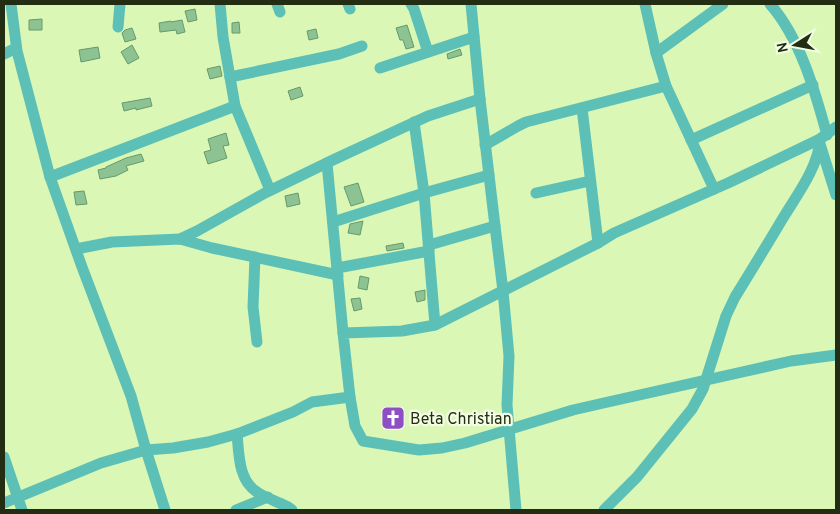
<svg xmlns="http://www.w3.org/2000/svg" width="840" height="514" font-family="Overpass,sans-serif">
<rect width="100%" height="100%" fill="#dbf7b6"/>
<g fill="#8dc392" stroke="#669a6b">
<path d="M 195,9 L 197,20 L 188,22 L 185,11 Z"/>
<path d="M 42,19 L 42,30 L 29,30 L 29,20 Z"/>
<path d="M 182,20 L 185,32 L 177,34 L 176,30 L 160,32 L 159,23 L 171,21 L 171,22 Z"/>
<path d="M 239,22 L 240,33 L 232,33 L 232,23 Z"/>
<path d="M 407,25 L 414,47 L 406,49 L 403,40 L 400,40 L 396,28 Z"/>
<path d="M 132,28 L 136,39 L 125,42 L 122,33 L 125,30 Z"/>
<path d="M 316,29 L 318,38 L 309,40 L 307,31 Z"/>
<path d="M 132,45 L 139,58 L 128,64 L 121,52 Z"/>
<path d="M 98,47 L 100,58 L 81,62 L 79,50 Z"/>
<path d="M 460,49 L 462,55 L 448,59 L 447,54 Z"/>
<path d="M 220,66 L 222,76 L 210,79 L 207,69 Z"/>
<path d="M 300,87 L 303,96 L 291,100 L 288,91 Z"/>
<path d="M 150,98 L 152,106 L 136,110 L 136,108 L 124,111 L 122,103 Z"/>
<path d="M 226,133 L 229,145 L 223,146 L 227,158 L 208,164 L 204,152 L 211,150 L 208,139 Z"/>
<path d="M 141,154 L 144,161 L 126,166 L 128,170 L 116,176 L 100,179 L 98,170 L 106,168 L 106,167 L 126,158 Z"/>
<path d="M 358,183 L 364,202 L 351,206 L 344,187 Z"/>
<path d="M 84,191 L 87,204 L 76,205 L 74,192 Z"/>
<path d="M 298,193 L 300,204 L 287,207 L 285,196 Z"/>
<path d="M 363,221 L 360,235 L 348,233 L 350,224 Z"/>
<path d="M 403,243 L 404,248 L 387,251 L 386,246 Z"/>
<path d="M 360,276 L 369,278 L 367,290 L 358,288 Z"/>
<path d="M 425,290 L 425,300 L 417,302 L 415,292 Z"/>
<path d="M 360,298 L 362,309 L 354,311 L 351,299 Z"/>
</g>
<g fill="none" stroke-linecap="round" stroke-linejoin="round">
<g stroke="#5dc0b6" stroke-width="11">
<path d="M 11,4 L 17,51 L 50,177 L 82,267 L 131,396 L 146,450 L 165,510"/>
<path d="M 277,4 L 280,12"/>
<path d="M 348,4 L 350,9"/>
<path d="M 411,4 L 414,9 L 428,52"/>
<path d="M 471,4 L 480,99 L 495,226 L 503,291 L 509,356 L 507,405 L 516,510"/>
<path d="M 645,4 L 656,53 L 666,86 L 714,189"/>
<path d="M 770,4 C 800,38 815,91 827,135"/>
<path d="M 118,27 L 120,4"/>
<path d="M 656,53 L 723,4"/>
<path d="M 4,54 L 16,48"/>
<path d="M 380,68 L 474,37"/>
<path d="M 230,77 L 339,54 L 362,46"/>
<path d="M 235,106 L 270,190"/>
<path d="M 582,108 L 598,243"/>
<path d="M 414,122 L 424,193 L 435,325"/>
<path d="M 691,140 L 813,85"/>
<path d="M 820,144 L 836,195"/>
<path d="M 485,145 L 518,126 L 526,122 L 666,86"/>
<path d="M 327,163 L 343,333"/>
<path d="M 50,177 L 235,106 L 223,37 L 220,4"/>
<path d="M 536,193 L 590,181"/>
<path d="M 333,222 L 424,193 L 489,175"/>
<path d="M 180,239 L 197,231 L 265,193 L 335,159 L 428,116 L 480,99"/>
<path d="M 429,245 L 495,226"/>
<path d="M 76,249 L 112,242 L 180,239 L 212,248 L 338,275"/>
<path d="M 255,257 L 253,307 L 257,342"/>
<path d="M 337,268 L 429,251"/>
<path d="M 350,397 L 355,426 L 363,441 L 419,450 L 442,448 L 465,443 L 573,410 L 608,402 L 791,361 L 836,355"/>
<path d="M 237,434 C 239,453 238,480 257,492 C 266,498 278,502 288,507 L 292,510"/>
<path d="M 4,457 L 22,510"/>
<path d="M 4,503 L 101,463 L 146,450 L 173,448 L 208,442 L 237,434 L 293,412 L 312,402 L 350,397 L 343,333 L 402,331 L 435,325 L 598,243 L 614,233 L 728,183 L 820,139 L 836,127"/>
<path d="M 236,510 L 268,497"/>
<path d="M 604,510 L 637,477 L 692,409 L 703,389 L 726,316 L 735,297 C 751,271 767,245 783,218 C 797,195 819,166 820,139"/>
</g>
</g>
<defs>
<g id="church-square" transform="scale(1.25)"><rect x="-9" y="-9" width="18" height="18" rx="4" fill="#8f4fc4" stroke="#f2fde4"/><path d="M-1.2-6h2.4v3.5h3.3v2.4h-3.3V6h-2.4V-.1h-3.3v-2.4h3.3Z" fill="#fff"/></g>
</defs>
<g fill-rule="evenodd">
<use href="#church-square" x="393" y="418"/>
</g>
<g text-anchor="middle" stroke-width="4.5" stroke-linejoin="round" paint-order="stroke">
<g font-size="16" fill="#232d14" stroke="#f2fde4" text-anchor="start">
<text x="410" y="424">Beta Christian</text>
</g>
</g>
<rect width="840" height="514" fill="none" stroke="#232d14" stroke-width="10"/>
<g transform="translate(795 45) rotate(259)" stroke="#f2fde4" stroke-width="4" paint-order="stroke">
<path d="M0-4L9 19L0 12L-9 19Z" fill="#232d14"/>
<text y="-8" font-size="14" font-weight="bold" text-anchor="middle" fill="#232d14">N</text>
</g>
</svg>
